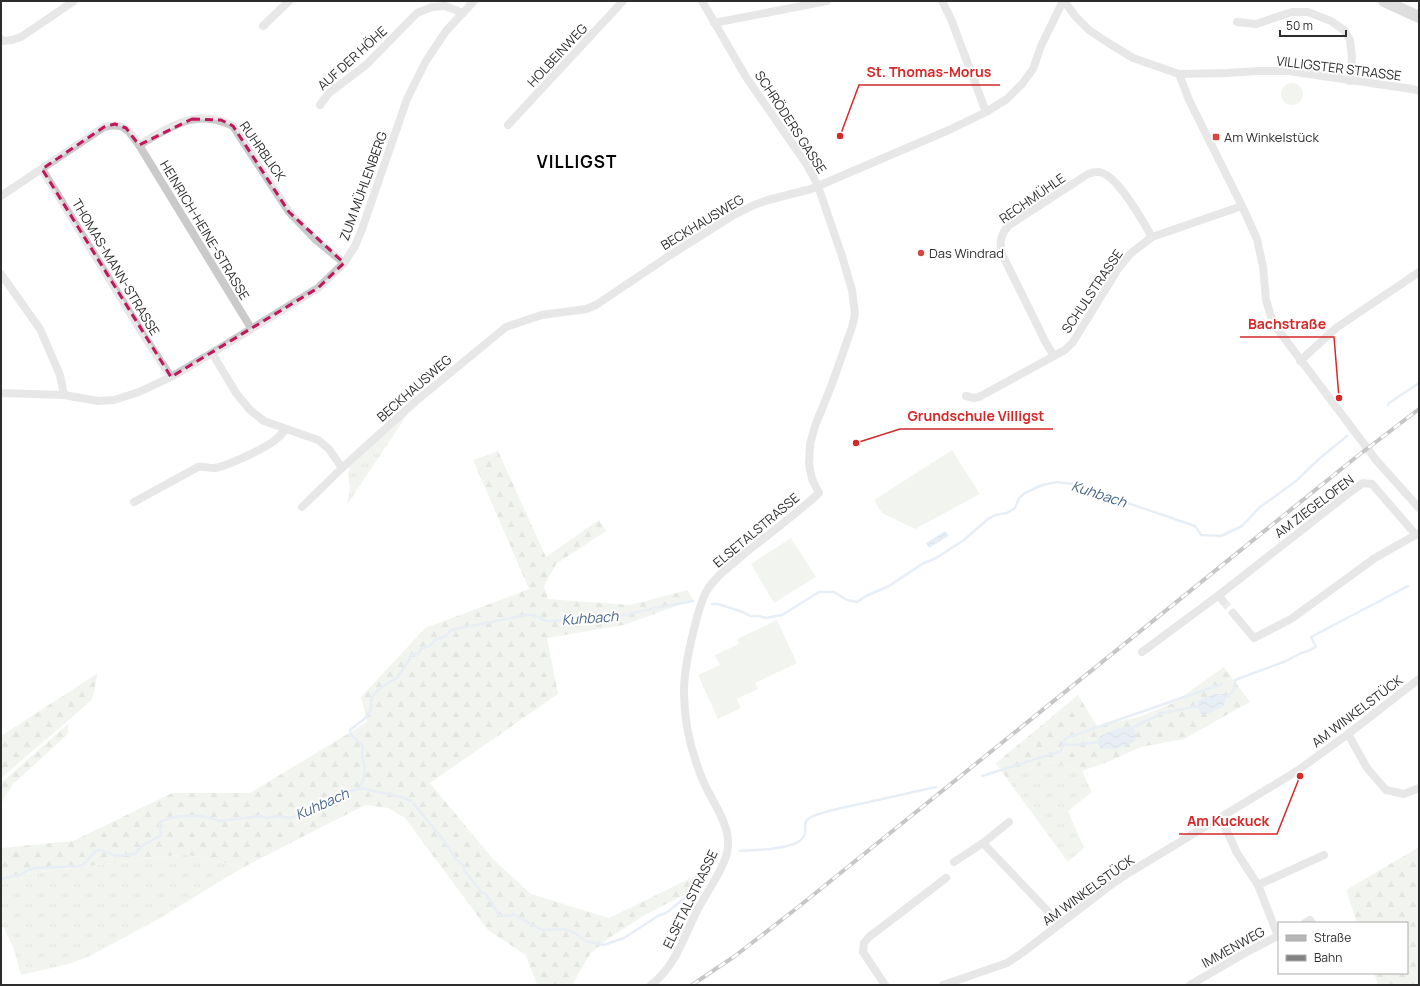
<svg xmlns="http://www.w3.org/2000/svg" width="1420" height="986" font-family="Manrope,sans-serif">
<defs>
<pattern id="grass-tufts" width="24" height="20" patternUnits="userSpaceOnUse"><rect width="24" height="20" fill="#e2e9dc"/><path d="M3 7l-1-3M5 7V3M7 7l1-3M15 17l-1-3M17 17v-4M19 17l1-3" fill="none" stroke="#c2c8bd"/></pattern>
<pattern id="forest-firs" width="22" height="20" patternUnits="userSpaceOnUse"><rect width="22" height="20" fill="#e2e9dc"/><path d="M5 1l3.5 6h-7zM16 11l3.5 6h-7z" fill="#c2c8bd"/></pattern>
<pattern id="water-waves" width="16" height="10" patternUnits="userSpaceOnUse"><rect width="16" height="10" fill="#cad9e8"/><path d="M0 5q4-4 8 0t8 0" fill="none" stroke="#aebbc7"/></pattern>
</defs>
<rect width="100%" height="100%" fill="#fff"/>
<g fill="url(#grass-tufts)">
<path d="M 409,411 L 401,424 L 347,505 L 350,487 L 348,474 L 350,466 Z"/>
<path d="M 1052,762 L 1082,771 L 1092,792 L 1068,811 L 1084,848 L 1068,862 L 1007,779 L 1033,767 Z"/>
<path d="M 185,854 L 238,866 L 240,869 L 162,917 L 90,956 L 69,964 L 21,975 L 14,950 L 4,927 L 1,928 L 1,877 Z"/>
</g>
<g fill="url(#forest-firs)">
<path d="M 498,451 L 546,557 L 599,520 L 606,531 L 556,564 L 544,586 L 548,599 L 630,605 L 688,590 L 693,600 L 624,625 L 547,638 L 558,694 L 430,783 L 493,859 L 531,894 L 609,918 L 699,874 L 690,892 L 643,916 L 608,939 L 590,954 L 572,985 L 537,985 L 526,955 L 488,930 L 405,818 L 388,808 L 365,805 L 240,869 L 238,866 L 185,854 L 1,877 L 1,848 L 73,841 L 172,793 L 250,793 L 367,722 L 361,697 L 425,628 L 529,589 L 473,460 Z"/>
<path d="M 1224,667 L 1250,702 L 1184,739 L 1141,747 L 1110,761 L 1082,771 L 1052,762 L 1033,767 L 1007,779 L 996,763 L 1078,695 L 1097,726 L 1139,717 L 1173,703 Z"/>
<path d="M 98,673 L 92,700 L 1,778 L 1,736 Z"/>
<path d="M 68,724 L 68,734 L 12,785 L 1,804 L 1,783 Z"/>
<path d="M 1419,847 L 1419,985 L 1378,985 L 1374,973 L 1407,973 L 1407,923 L 1357,923 L 1346,890 Z"/>
</g>
<g fill="#e2e9dc">
<circle cx="1292" cy="94" r="11"/>
<path d="M 952,450 L 980,494 L 915,529 L 882,513 L 874,500 Z"/>
<path d="M 791,538 L 816,577 L 774,603 L 751,564 Z"/>
<path d="M 777,620 L 797,663 L 755,683 L 758,689 L 737,699 L 741,708 L 718,719 L 698,675 L 720,665 L 715,655 L 739,644 L 737,639 Z"/>
</g>
<g fill="url(#water-waves)">
<path d="M 945,531 L 949,536 L 929,548 L 926,543 Z"/>
<path d="M 1214,694 L 1224,694 L 1227,696 L 1223,707 C 1214,708 1210,717 1200,713 L 1197,707 L 1198,701 Z"/>
<path d="M 1132,727 L 1134,727 L 1136,735 L 1136,739 L 1132,743 L 1115,749 L 1101,749 L 1097,743 L 1100,736 L 1119,728 Z"/>
</g>
<g fill="none" stroke-linecap="round" stroke-linejoin="round">
<g stroke="#cad9e8" stroke-width="2.5">
<path d="M 1388,405 L 1389,403 L 1419,383"/>
<path d="M 712,604 L 718,604 L 743,612 L 750,616 L 759,616 L 766,618 L 782,615 L 819,592 L 834,592 L 847,600 L 857,602 L 866,596 L 889,586 L 922,564 L 936,558 L 964,540 L 988,519 L 995,515 L 1007,513 L 1015,508 L 1019,498 L 1025,493 L 1042,485 L 1057,482 L 1072,484 L 1195,526 L 1201,535 L 1221,536 L 1242,526 L 1259,508 L 1296,481 L 1320,458 L 1347,436"/>
<path d="M 1225,697 C 1234,693 1235,688 1235,680 L 1286,661 L 1301,653 L 1308,651 L 1316,647 L 1311,637 L 1408,586"/>
<path d="M 1131,728 L 1148,720 L 1163,713 L 1198,706"/>
<path d="M 1063,744 L 1066,738 L 1222,684"/>
<path d="M 982,776 L 1061,751 L 1063,744 L 1074,745 L 1099,742"/>
<path d="M 360,788 L 402,797 L 411,801"/>
<path d="M 414,804 L 445,842 L 456,859 L 464,866 L 464,870 L 482,893 L 486,894 L 499,915 L 511,916 L 513,914 L 542,930 L 565,929 L 575,933 L 585,941 L 604,945 L 624,938 L 658,916 L 666,913 L 700,886"/>
<path d="M 740,851 C 754,850 798,850 804,836 C 809,827 799,823 813,816 C 826,811 841,808 855,805 C 882,799 909,793 936,787"/>
<path d="M 1,879 L 22,874 L 28,870 L 35,868 L 81,866 L 97,850 C 106,850 109,855 116,856 C 122,856 129,854 135,854 L 142,846 L 161,835 L 159,823 C 171,814 206,814 219,821 L 260,816 L 268,818 L 278,816 L 290,818 L 309,812 L 325,801 L 339,793 L 352,791 L 360,788 C 363,781 366,773 364,765 C 363,756 360,757 363,746 L 351,735 L 350,730 L 363,720 L 370,713 L 372,698 L 376,692 L 383,686 L 397,678 L 413,654 L 418,654 L 422,648 L 430,646 L 435,640 L 446,636 L 451,630 L 526,615 L 533,615 L 546,621 L 611,618 L 651,609 L 693,601"/>
</g>
<path stroke="#d5d5d5" stroke-width="8" stroke-dasharray="8 4" stroke-linecap="butt" d="M 1223,601 L 1233,613"/>
<g stroke="#cacaca" stroke-width="8">
<path d="M 942,1 L 951,19 L 986,112"/>
<path d="M 1064,1 L 1076,17 L 1089,30 L 1107,42 L 1133,58 L 1179,74 L 1227,73 L 1258,71 L 1288,71 L 1412,89 L 1419,91"/>
<path d="M 1237,22 L 1256,24 L 1292,12 L 1308,12 L 1331,21 L 1344,30 L 1350,40 L 1352,57 L 1350,81"/>
<path d="M 714,23 L 827,1"/>
<path d="M 263,26 L 289,1"/>
<path d="M 1,39 L 3,41 L 12,40 L 21,37 L 74,1"/>
<path d="M 1179,74 L 1189,100 L 1242,206 L 1257,239 L 1263,267 L 1266,300 L 1273,323 L 1376,460 L 1419,508"/>
<path d="M 320,105 L 329,93 L 366,65 L 417,13 L 432,7 L 445,6 L 463,13"/>
<path d="M 508,125 L 623,1"/>
<path d="M 139,145 C 171,127 195,107 233,126 L 289,212 L 316,240 L 344,263"/>
<path d="M 42,169 L 146,339 L 171,377"/>
<path d="M 1,196 L 104,127 C 125,122 127,129 139,145 L 251,328"/>
<path d="M 1,274 L 40,329 L 60,375 L 64,395"/>
<path d="M 1054,356 L 1046,343 L 1001,252 C 1000,241 1001,234 1008,226 L 1088,174 C 1091,173 1094,172 1097,172 C 1116,171 1143,222 1152,237"/>
<path d="M 1300,361 L 1336,328 L 1419,272"/>
<path d="M 1,393 L 64,395 L 98,401 L 114,400 L 139,392 L 171,377 L 212,353"/>
<path d="M 966,396 L 974,398 L 979,397 L 1065,350 L 1073,342 L 1118,269 L 1130,254 L 1152,237 L 1242,206"/>
<path d="M 342,468 L 329,449 L 318,440 L 264,421 L 250,410 L 236,393 L 212,353 L 318,288 L 344,263 L 355,246 L 362,229 L 407,99 L 426,61 L 446,31 L 474,1"/>
<path d="M 134,502 L 198,467 C 204,466 208,468 214,468 C 226,467 263,449 274,441 C 278,438 282,434 285,430"/>
<path d="M 302,507 L 342,468 L 416,401 L 506,327 L 542,315 L 586,309 L 596,305 L 669,256 L 732,216 L 754,205 L 768,200 L 811,189 L 949,130 L 986,112 L 1007,99 L 1022,84 L 1033,69 L 1041,46 L 1063,1"/>
<path d="M 1219,595 L 1349,493 L 1363,483 L 1372,484 L 1416,535"/>
<path d="M 1233,613 L 1254,638 L 1291,619 L 1375,558 L 1419,533"/>
<path d="M 1142,652 L 1219,595 L 1223,601"/>
<path d="M 1348,734 L 1367,768 L 1386,790 L 1404,794 L 1419,788"/>
<path d="M 983,843 L 1060,924"/>
<path d="M 954,862 L 983,843 L 1009,822"/>
<path d="M 1258,885 L 1324,855"/>
<path d="M 1305,923 L 1310,920 L 1312,923"/>
<path d="M 651,985 C 674,967 682,942 694,917 C 702,898 727,866 728,847 C 730,824 713,803 704,783 C 692,755 684,722 684,692 C 684,671 689,650 694,629 C 697,617 700,604 706,592 C 715,576 731,566 744,554 C 769,534 795,515 819,493 L 812,479 L 809,464 L 810,444 L 815,426 L 832,384 L 852,327 L 855,314 L 852,290 L 842,256 L 818,186 L 807,165 L 746,77 L 702,1"/>
<path d="M 885,985 L 863,952 L 864,943 L 869,937 L 946,878"/>
<path d="M 943,985 L 1007,963 L 1022,953 L 1112,884 L 1132,871 L 1297,771 L 1348,734 L 1419,679"/>
<path d="M 1190,985 L 1245,953 L 1278,936 L 1258,885 L 1237,853 L 1221,818"/>
</g>
<path stroke="#b7b7b7" stroke-width="12" d="M 1384,1 L 1419,17"/>
<g stroke="#828282" stroke-width="4">
<path id="rail" d="M 692,985 L 735,956 L 797,908 L 1355,458 L 1419,409"/>
</g>
<use href="#rail" stroke="#fff" stroke-width="2.5" stroke-dasharray="8" stroke-linecap="butt"/>
</g>
<path d="M0 0H1420V986H0ZM 192,119 L 221,120 L 233,126 L 289,212 L 344,263 L 318,288 L 171,377 L 42,169 L 104,127 L 115,124 L 126,128 L 139,145 Z" fill="#fff" fill-opacity=".55" fill-rule="evenodd"/>
<path fill="none" stroke="#c2185b" stroke-width="3" stroke-dasharray="8 5" stroke-linejoin="round" d="M 192,119 L 221,120 L 233,126 L 289,212 L 344,263 L 318,288 L 171,377 L 42,169 L 104,127 L 115,124 L 126,128 L 139,145 Z"/>
<g fill="#d44840" stroke="#fff" stroke-width="1.5">
<rect x="1212" y="133" width="8" height="8" rx="2"/>
<circle cx="921" cy="253" r="4"/>
</g>
<g text-anchor="middle" stroke-width="4" stroke-linejoin="round" paint-order="stroke">
<g font-size="13" fill="#2d2d2d" stroke="#fff">
<text transform="translate(557 55) rotate(-47)" y="5">HOLBEINWEG</text>
<text transform="translate(352 58) rotate(-42)" y="5">AUF DER HÖHE</text>
<text transform="translate(1339 68) rotate(7)" y="5">VILLIGSTER STRASSE</text>
<text transform="translate(791 122) rotate(57)" y="5">SCHRÖDERS GASSE</text>
<text transform="translate(263 151) rotate(55)" y="5">RUHRBLICK</text>
<text transform="translate(363 186) rotate(-70)" y="5">ZUM MÜHLENBERG</text>
<text transform="translate(1032 198) rotate(-35)" y="5">RECHMÜHLE</text>
<text transform="translate(702 222) rotate(-31)" y="5">BECKHAUSWEG</text>
<text transform="translate(205 230) rotate(59)" y="5">HEINRICH-HEINE-STRASSE</text>
<text transform="translate(116 267) rotate(59)" y="5">THOMAS-MANN-STRASSE</text>
<text transform="translate(1092 291) rotate(-56)" y="5">SCHULSTRASSE</text>
<text transform="translate(414 388) rotate(-41)" y="5">BECKHAUSWEG</text>
<text transform="translate(1314 506) rotate(-37)" y="5">AM ZIEGELOFEN</text>
<text transform="translate(756 530) rotate(-40)" y="5">ELSETALSTRASSE</text>
<text transform="translate(1357 711) rotate(-37)" y="5">AM WINKELSTÜCK</text>
<text transform="translate(1088 890) rotate(-36)" y="5">AM WINKELSTÜCK</text>
<text transform="translate(690 899) rotate(-64)" y="5">ELSETALSTRASSE</text>
<text transform="translate(1233 947) rotate(-29)" y="5">IMMENWEG</text>
</g>
<g font-size="13" fill="#2d2d2d" stroke="#fff" text-anchor="start">
<text x="1224" y="142">Am Winkelstück</text>
<text x="929" y="258">Das Windrad</text>
</g>
<g font-size="14" font-style="italic" fill="#446587" stroke="#fff">
<text transform="translate(1099 494) rotate(18)" y="5">Kuhbach</text>
<text transform="translate(590 618) rotate(-4)" y="5">Kuhbach</text>
<text transform="translate(322 804) rotate(-24)" y="5">Kuhbach</text>
</g>
<g font-size="17" font-weight="bold" letter-spacing="1" fill="#000" stroke="#fff">
<text x="577" y="168">VILLIGST</text>
</g>
</g>
<path fill="none" stroke="#d62828" stroke-width="1.5" d="M840 136L859 85H1000M1339 398L1334 337H1240M856 443L900 429H1053M1300 776L1277 834H1179"/>
<g fill="#d62828" stroke="#fff" stroke-width="1.5">
<circle cx="840" cy="136" r="4"/>
<circle cx="1339" cy="398" r="4"/>
<circle cx="856" cy="443" r="4"/>
<circle cx="1300" cy="776" r="4"/>
</g>
<g font-size="14" text-anchor="middle" font-weight="bold" fill="#d62828" stroke="#fff" stroke-width="4" stroke-linejoin="round" paint-order="stroke">
<text x="929" y="77">St. Thomas-Morus</text>
<text x="1287" y="329">Bachstraße</text>
<text x="976" y="421">Grundschule Villigst</text>
<text x="1228" y="826">Am Kuckuck</text>
</g>
<rect width="1420" height="986" fill="none" stroke="#2d2d2d" stroke-width="4"/>
<rect x="1278" y="922" width="130" height="52" fill="#ffffff" stroke="#ababab"/>
<rect x="1286" y="935" width="20" height="6" fill="#b7b7b7" stroke="#ababab"/>
<text x="1314" y="942" font-size="12" fill="#2d2d2d">Straße</text>
<rect x="1286" y="955" width="20" height="6" fill="#828282" stroke="#ababab"/>
<text x="1314" y="962" font-size="12" fill="#2d2d2d">Bahn</text>
<path d="M1280 30v6h66v-6" fill="none" stroke="#2d2d2d" stroke-width="2"/>
<text x="1286" y="30" font-size="12" fill="#2d2d2d" stroke="#ffffff" stroke-width="3" paint-order="stroke">50 m</text>
</svg>
